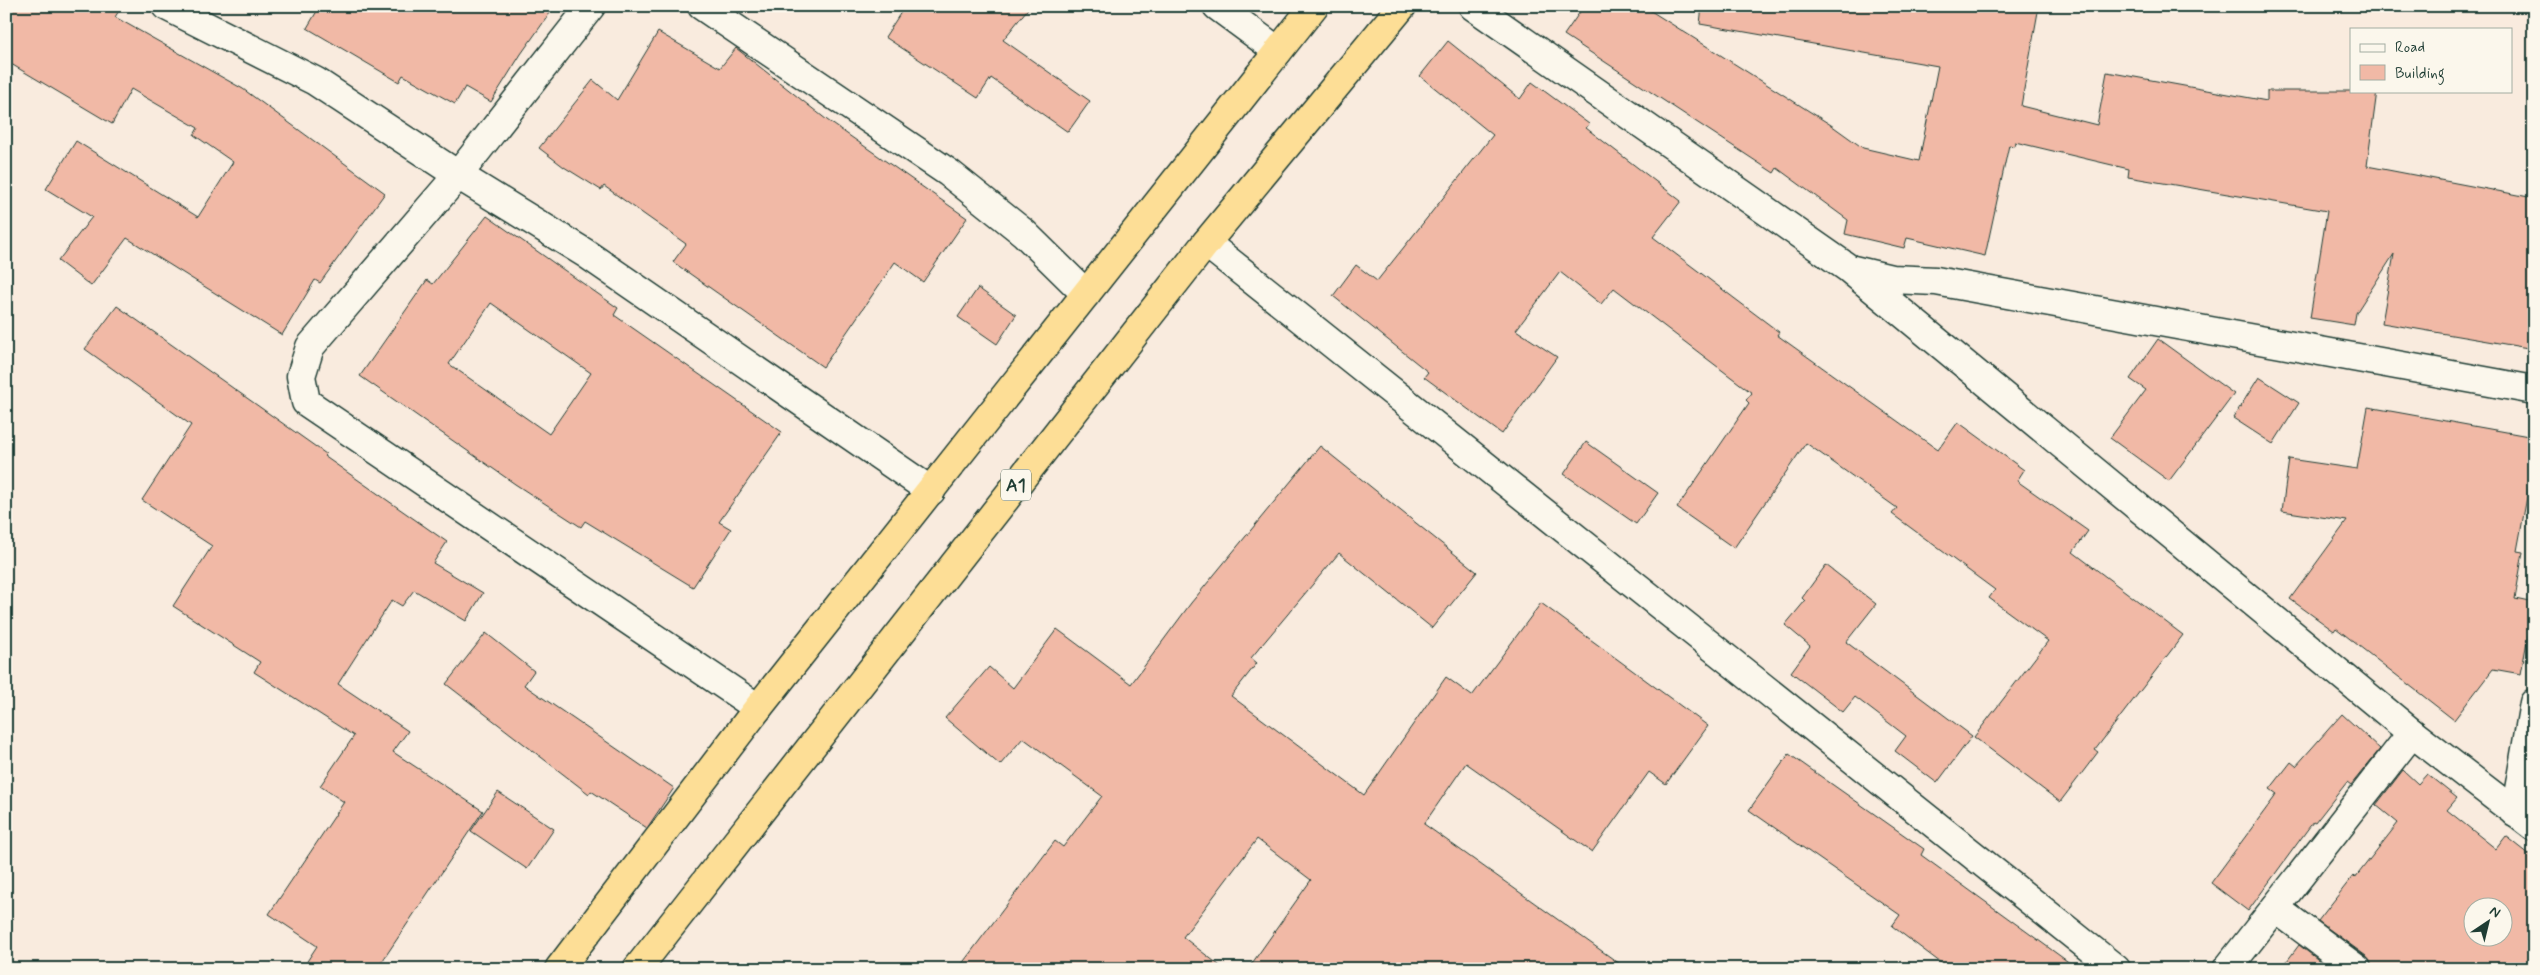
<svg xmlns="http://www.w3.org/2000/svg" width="2540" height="975" font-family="Mynerve,sans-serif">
<rect width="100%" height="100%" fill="#f9ebde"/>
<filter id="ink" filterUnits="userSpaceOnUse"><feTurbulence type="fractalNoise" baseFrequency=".02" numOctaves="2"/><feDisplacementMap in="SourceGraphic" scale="10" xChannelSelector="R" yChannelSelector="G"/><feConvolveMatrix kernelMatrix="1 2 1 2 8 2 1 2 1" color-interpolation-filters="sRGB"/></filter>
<g filter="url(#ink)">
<g fill="#f1b9a6" stroke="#1f3d34" fill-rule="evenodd">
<path d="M 6,6 L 122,6 L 115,17 L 243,89 L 385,193 L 320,283 L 315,280 L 282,335 L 127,238 L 91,286 L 58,261 L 92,217 L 46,189 L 76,141 L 198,217 L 233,162 L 194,135 L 198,128 L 131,89 L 112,124 L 6,61 Z"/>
<path d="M 320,6 L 555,6 L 521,54 L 491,102 L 465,87 L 455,104 L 403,75 L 399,82 L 307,28 Z"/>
<path d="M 905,6 L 1030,6 L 1003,40 L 1090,101 L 1068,132 L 991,78 L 978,98 L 885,37 Z"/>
<path d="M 1584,6 L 1643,6 L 1831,125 L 1863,148 L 1919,161 L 1938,66 L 1700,24 L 1702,6 L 2039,6 L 2021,106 L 2097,125 L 2107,72 L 2267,101 L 2267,91 L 2377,91 L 2367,166 L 2534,198 L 2534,349 L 2382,323 L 2394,254 L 2356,313 L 2354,325 L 2310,318 L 2327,211 L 2128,177 L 2129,169 L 2015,142 L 2014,146 L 2009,145 L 1985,256 L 1907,238 L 1904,248 L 1845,234 L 1848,220 L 1777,168 L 1774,173 L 1564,35 Z"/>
<path d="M 658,32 L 720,68 L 736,48 L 827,120 L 967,218 L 923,282 L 895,262 L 823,367 L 673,262 L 686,244 L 604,186 L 601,190 L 564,167 L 539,148 L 593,80 L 617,100 Z"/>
<path d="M 1448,41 L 1520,99 L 1532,82 L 1589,124 L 1586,128 L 1681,201 L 1653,237 L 1779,332 L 1777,335 L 1938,450 L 1958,422 L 2024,470 L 2017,481 L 2088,531 L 2073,552 L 2183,635 L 2095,750 L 2098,752 L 2060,802 L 1974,737 L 2048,641 L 1989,598 L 1995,590 L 1892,514 L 1897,508 L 1806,443 L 1734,548 L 1677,508 L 1749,403 L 1746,400 L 1752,393 L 1614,288 L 1601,304 L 1560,272 L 1516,330 L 1557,357 L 1502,434 L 1424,377 L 1428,372 L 1333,296 L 1356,265 L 1377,281 L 1493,135 L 1420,76 Z"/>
<path d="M 487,216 L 618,308 L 614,315 L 782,432 L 719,522 L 731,529 L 693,587 L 585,521 L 581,527 L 515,484 L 360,376 L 427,280 L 433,284 ZM 491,303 L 591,373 L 549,434 L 449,364 Z"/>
<path d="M 978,288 L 1016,315 L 997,344 L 958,317 Z"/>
<path d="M 117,306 L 326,454 L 324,456 L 447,542 L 433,563 L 483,593 L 466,621 L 414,590 L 402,606 L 392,600 L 338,684 L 408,731 L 393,752 L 483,811 L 377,969 L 302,969 L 317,946 L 269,914 L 344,802 L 320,786 L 354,736 L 254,672 L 260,662 L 173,606 L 212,546 L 142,500 L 191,425 L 85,349 Z"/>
<path d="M 2158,339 L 2234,394 L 2169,481 L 2110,438 L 2146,390 L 2130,379 Z"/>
<path d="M 2259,377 L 2299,403 L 2273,444 L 2233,418 Z"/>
<path d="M 2368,407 L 2534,437 L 2534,459 L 2517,551 L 2523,552 L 2515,599 L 2534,603 L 2521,674 L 2493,669 L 2454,720 L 2336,628 L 2334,631 L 2290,599 L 2347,521 L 2282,511 L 2289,459 L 2357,469 Z"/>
<path d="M 1586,442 L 1658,493 L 1636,524 L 1564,474 Z"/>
<path d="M 1320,446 L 1477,572 L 1432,628 L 1339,553 L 1251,658 L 1257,663 L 1231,696 L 1364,795 L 1446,677 L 1472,696 L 1541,603 L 1708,726 L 1666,784 L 1649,772 L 1592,852 L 1466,763 L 1424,824 L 1627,969 L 1248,969 L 1311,880 L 1257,839 L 1183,937 L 1224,969 L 958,969 L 1055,841 L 1063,847 L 1102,796 L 1023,738 L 1000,765 L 945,718 L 989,667 L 1013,688 L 1057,629 L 1131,684 L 1191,603 Z"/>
<path d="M 1826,565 L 1876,604 L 1846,642 L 1972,736 L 1937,783 L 1895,751 L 1906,736 L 1855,697 L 1843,712 L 1791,672 L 1810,646 L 1785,625 L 1805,601 L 1802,598 Z"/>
<path d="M 486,633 L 534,671 L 524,685 L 674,788 L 647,828 L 591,791 L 589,794 L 446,684 Z"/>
<path d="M 2342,714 L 2380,749 L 2351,785 L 2347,782 L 2315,823 L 2313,822 L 2248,911 L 2211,883 L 2277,794 L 2270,789 L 2291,762 L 2296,766 Z"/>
<path d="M 1789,754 L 1924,849 L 1921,855 L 2078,969 L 1949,969 L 1892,926 L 1900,915 L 1749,810 Z"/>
<path d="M 2403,770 L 2418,784 L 2427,774 L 2457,798 L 2447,810 L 2496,849 L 2506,836 L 2534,858 L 2534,969 L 2372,969 L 2366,956 L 2318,921 L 2353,876 L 2355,878 L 2398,823 L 2376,805 ZM 2472,908 L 2502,908 L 2502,938 L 2472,938 Z"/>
<path d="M 498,792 L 554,829 L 527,869 L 471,831 Z"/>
<path d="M 2299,945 L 2330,969 L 2281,969 Z"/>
</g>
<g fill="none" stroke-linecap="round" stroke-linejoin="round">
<g stroke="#1f3d34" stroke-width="31">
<g id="minor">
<path d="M 166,6 L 315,81 L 458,175 L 585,253 L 931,491"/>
<path d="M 591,6 L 458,175 L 310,347 L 301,376 L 306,402 L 758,708"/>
<path d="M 702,6 L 949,173 L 1024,233 L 1086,294"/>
<path d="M 1217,6 L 1278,51"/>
<path d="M 1473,6 L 1848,268 L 2412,733 L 2534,827"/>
<path d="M 1206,243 L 2116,969"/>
<path d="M 1854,270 L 1892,279 L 1936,281 L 2534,390"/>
<path d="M 2515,813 L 2534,703"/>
<path d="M 2275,908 L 2357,969"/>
<path d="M 2227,969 L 2412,733"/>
</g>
</g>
<g stroke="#1f3d34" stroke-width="31">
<g id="trunk">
<path d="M 559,969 L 758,708 L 1314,6"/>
<path d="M 637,969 L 1206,243 L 1402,6"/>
</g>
</g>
<use href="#minor" stroke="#fbf7ec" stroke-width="28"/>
<use href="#trunk" stroke="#fdde96" stroke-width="28"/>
</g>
</g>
<g text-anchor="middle" stroke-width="4" stroke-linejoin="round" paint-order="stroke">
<rect fill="#fbf7ec" stroke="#61756b" stroke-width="1" x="1001" y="469.5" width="30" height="31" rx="4"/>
<g font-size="18" font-weight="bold" fill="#1f3d34">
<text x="1016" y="491">A1</text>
</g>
</g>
<rect width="2540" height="975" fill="none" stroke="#fbf7ec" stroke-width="25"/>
<rect x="12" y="12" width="2515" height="950" fill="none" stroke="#1f3d34" stroke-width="2" filter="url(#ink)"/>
<rect x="2350" y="28" width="162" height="65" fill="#fbf7ec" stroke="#a3ada2"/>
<rect x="2360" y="44" width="25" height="8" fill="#fbf7ec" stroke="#a3ada2"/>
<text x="2395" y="52" font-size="15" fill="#1f3d34">Road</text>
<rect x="2360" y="65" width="25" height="15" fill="#f1b9a6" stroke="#a3ada2"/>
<text x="2395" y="78" font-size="15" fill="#1f3d34">Building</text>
<g transform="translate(2488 922) rotate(35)"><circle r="24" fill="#fbf7ec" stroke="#a3ada2"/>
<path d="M0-4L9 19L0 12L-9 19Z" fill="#1f3d34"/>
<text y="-8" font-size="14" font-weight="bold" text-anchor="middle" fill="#1f3d34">N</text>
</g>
</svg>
